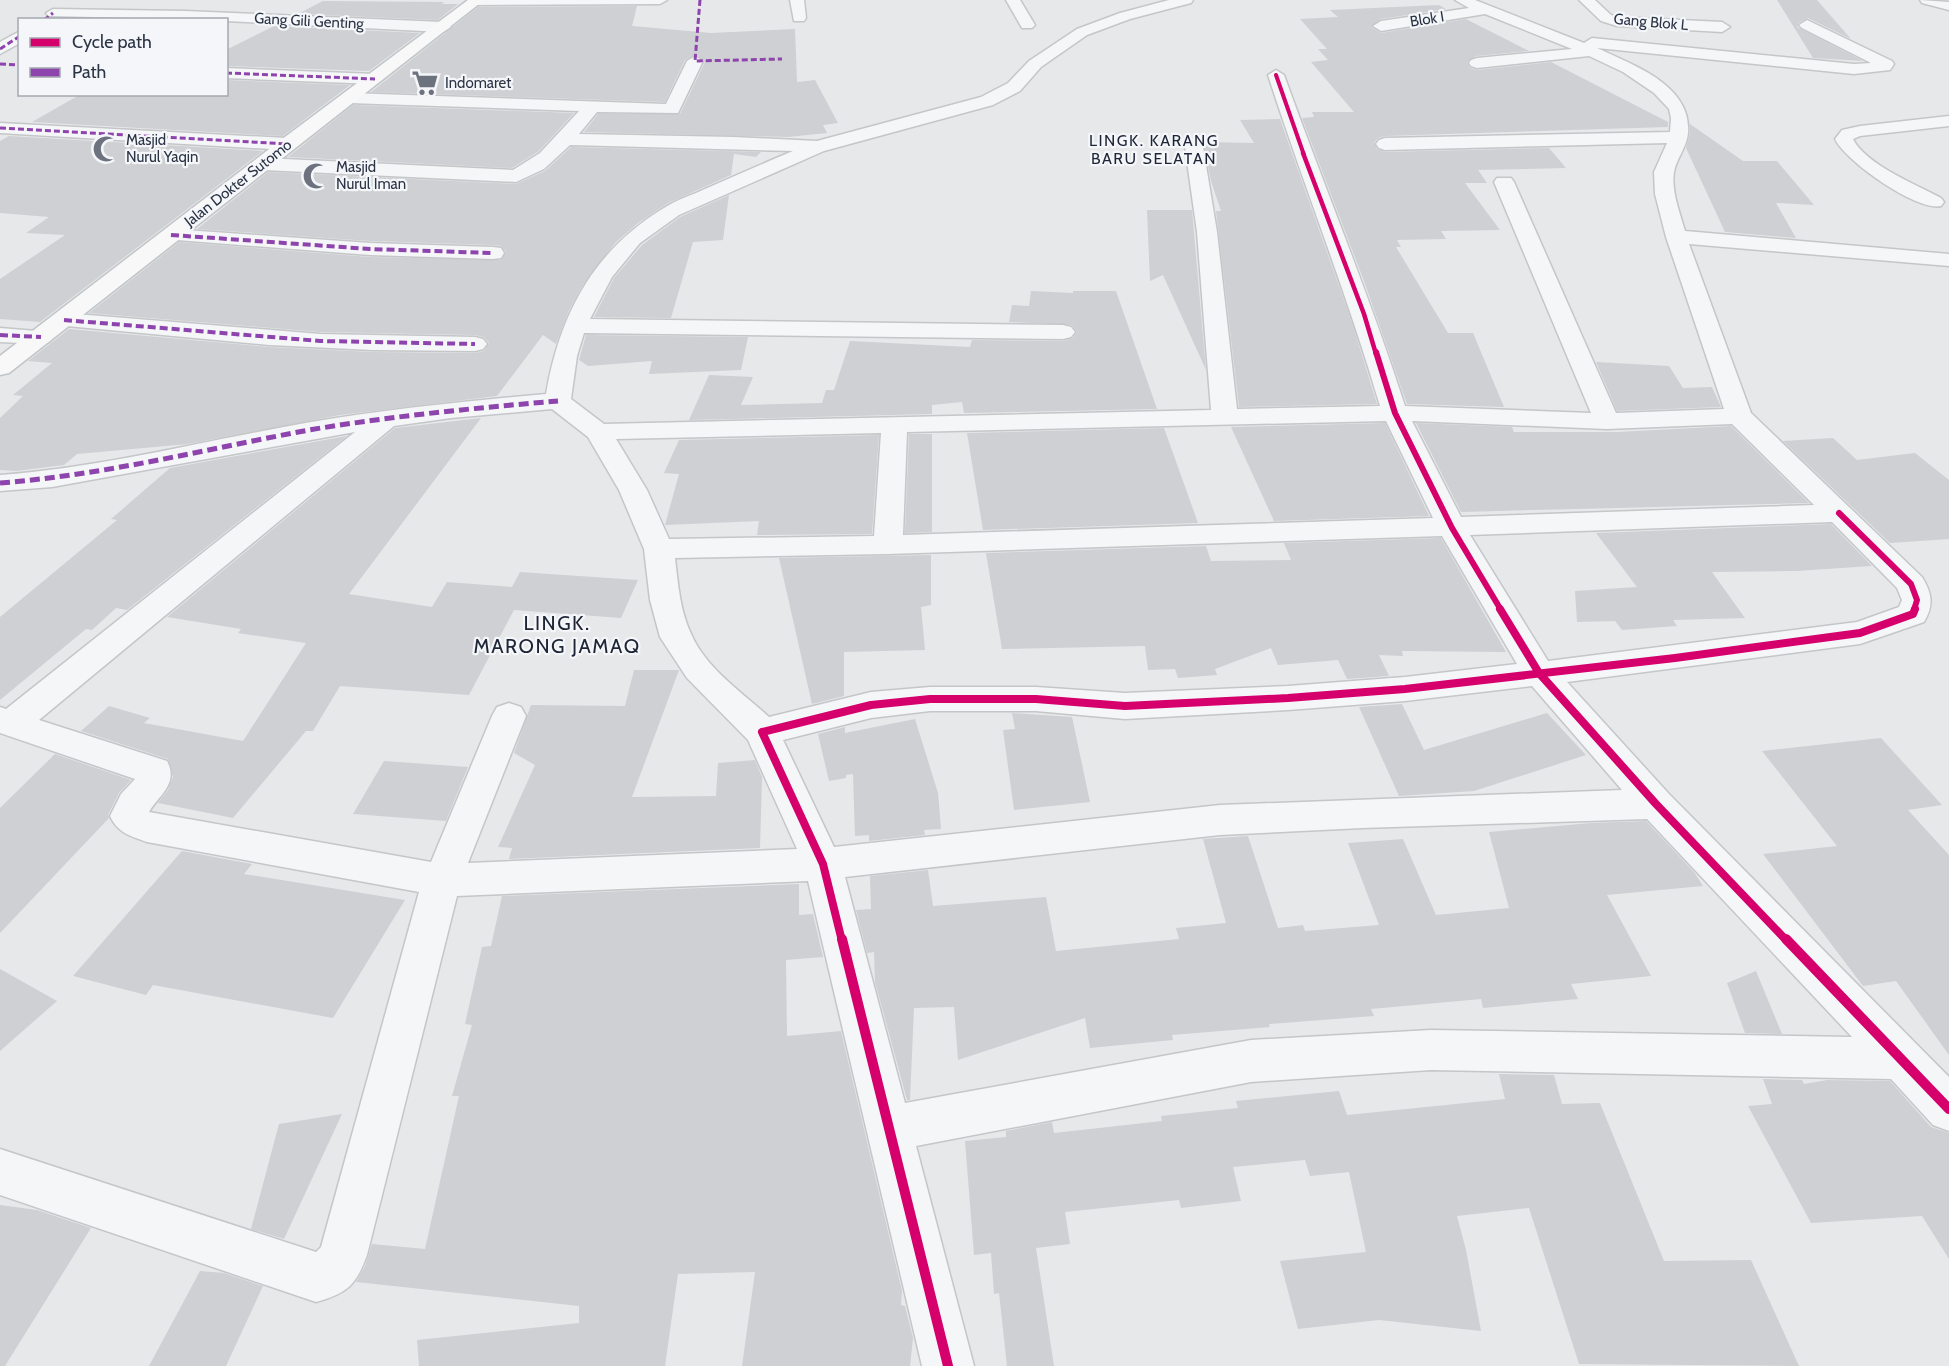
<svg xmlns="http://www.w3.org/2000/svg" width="1949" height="1366" font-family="Cabin,sans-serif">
<rect width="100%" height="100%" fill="#e6e8ea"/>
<g fill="#ced0d3">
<path d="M 1777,0 L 1817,0 L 1851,39 L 1808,18 L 1798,23 L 1797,27 L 1863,61 L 1813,58 Z"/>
<path d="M 323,1 L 444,2 L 442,4 L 458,4 L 438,20 L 298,14 Z"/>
<path d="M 1439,5 L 1446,9 L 1381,19 L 1371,27 L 1381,33 L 1466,19 L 1529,51 L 1476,56 L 1467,62 L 1470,68 L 1477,70 L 1551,62 L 1668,122 L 1668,127 L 1385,136 L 1378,138 L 1374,143 L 1377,149 L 1385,152 L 1549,148 L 1566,168 L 1478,170 L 1487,183 L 1465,183 L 1500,230 L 1441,231 L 1446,239 L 1397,240 L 1401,247 L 1396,247 L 1448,333 L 1473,333 L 1504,407 L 1407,404 L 1364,281 L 1302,118 L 1314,117 L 1312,112 L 1354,112 L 1311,62 L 1328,60 L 1318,49 L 1327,49 L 1300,19 L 1338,17 L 1330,10 Z"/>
<path d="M 637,6 L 632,26 L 711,33 L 795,29 L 797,82 L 815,80 L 838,123 L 823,125 L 827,133 L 788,137 L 584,132 L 598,114 L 680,114 L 705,62 L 696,54 L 685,60 L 665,102 L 371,92 L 478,7 Z"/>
<path d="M 274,26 L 420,33 L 369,71 L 226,66 L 226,50 Z"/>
<path d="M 226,80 L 350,85 L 283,136 L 32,122 L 81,94 L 226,94 Z"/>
<path d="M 353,105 L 574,113 L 539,151 L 512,168 L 288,157 Z"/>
<path d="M 1280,119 L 1352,323 L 1377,404 L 1239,407 L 1216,211 L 1221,211 L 1211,181 L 1203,142 L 1254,143 L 1240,120 Z"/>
<path d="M 1690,124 L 1743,161 L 1777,161 L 1814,205 L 1776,203 L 1796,238 L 1725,232 L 1686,148 L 1690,133 Z"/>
<path d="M 9,136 L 263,151 L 40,322 L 0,319 L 0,279 L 65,235 L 26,233 L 49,217 L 0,213 L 0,141 Z"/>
<path d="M 571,147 L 761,152 L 756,157 L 734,154 L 731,175 L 668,203 L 638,223 L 616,242 L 582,286 L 569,310 L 556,344 L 543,335 L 497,396 L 340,415 L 188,444 L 77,454 L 64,465 L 16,471 L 0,470 L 0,418 L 23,396 L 13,395 L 52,363 L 28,361 L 69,329 L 269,347 L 372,352 L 475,353 L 484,351 L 489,343 L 484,337 L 475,335 L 320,332 L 89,313 L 179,242 L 370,257 L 501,260 L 506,252 L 501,246 L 493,245 L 370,241 L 197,229 L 268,172 L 516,184 L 545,171 Z"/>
<path d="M 729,195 L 723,240 L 693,242 L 671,318 L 594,317 L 614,278 L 642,245 L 680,217 Z"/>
<path d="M 1147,210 L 1192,210 L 1206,370 L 1163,275 L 1150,281 Z"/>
<path d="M 1031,291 L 1073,293 L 1073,291 L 1116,291 L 1157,409 L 964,413 L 962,402 L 932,405 L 932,414 L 689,420 L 709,375 L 753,377 L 741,405 L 822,403 L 826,390 L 834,390 L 850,341 L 970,347 L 972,340 L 1063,341 L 1073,338 L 1077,332 L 1072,325 L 1009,322 L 1012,305 L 1029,306 Z"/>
<path d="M 586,335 L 748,337 L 741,370 L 649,374 L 652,361 L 588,366 L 579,360 Z"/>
<path d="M 1596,362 L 1669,366 L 1683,388 L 1712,387 L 1721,407 L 1617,411 Z"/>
<path d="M 481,418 L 349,594 L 432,607 L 447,582 L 512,587 L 520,572 L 638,580 L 621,618 L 514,610 L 469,695 L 340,686 L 313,731 L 306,731 L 233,818 L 158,803 L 168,790 L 173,777 L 168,759 L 81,731 L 109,706 L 150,718 L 144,723 L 243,741 L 306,643 L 238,633 L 241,629 L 167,617 L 395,428 Z"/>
<path d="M 1385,423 L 1429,516 L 1274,521 L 1231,427 Z"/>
<path d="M 1416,423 L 1512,427 L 1514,432 L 1618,432 L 1731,426 L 1809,503 L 1461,512 Z"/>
<path d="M 1164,428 L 1198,523 L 983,530 L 967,433 Z"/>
<path d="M 909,434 L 932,434 L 932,532 L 905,533 Z"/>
<path d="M 879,435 L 872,534 L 757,535 L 759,521 L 665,525 L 679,474 L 664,473 L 679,440 Z"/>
<path d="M 347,436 L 127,610 L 116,608 L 92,630 L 86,629 L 0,700 L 0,617 L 117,520 L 111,519 L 170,468 Z"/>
<path d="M 1833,438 L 1857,460 L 1915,453 L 1949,480 L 1949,539 L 1890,543 L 1783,441 Z"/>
<path d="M 1831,524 L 1872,566 L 1796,571 L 1712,572 L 1745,618 L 1673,620 L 1677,626 L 1622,630 L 1615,621 L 1577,622 L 1575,591 L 1637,587 L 1596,533 Z"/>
<path d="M 1441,538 L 1506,652 L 1402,651 L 1403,656 L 1379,655 L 1389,676 L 1347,679 L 1338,660 L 1278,665 L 1271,648 L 1215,669 L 1217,675 L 1178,678 L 1175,669 L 1148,670 L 1145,646 L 1002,649 L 986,553 L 1206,546 L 1211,561 L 1291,560 L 1284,543 Z"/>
<path d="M 931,555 L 931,605 L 921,607 L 925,650 L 844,652 L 844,696 L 812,704 L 779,558 Z"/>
<path d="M 634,670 L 679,670 L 632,797 L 716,796 L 718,763 L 755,760 L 762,777 L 760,848 L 509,859 L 512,848 L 498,847 L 535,765 L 514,753 L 531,705 L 625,706 Z"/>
<path d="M 1402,704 L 1424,750 L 1547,713 L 1586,755 L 1474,791 L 1399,796 L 1359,707 Z"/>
<path d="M 1012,713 L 1072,717 L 1090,802 L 1014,810 L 1003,730 L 1015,729 Z"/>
<path d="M 915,719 L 938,793 L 941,829 L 924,830 L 925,835 L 869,841 L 869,835 L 855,836 L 853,774 L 846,775 L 846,778 L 829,781 L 818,734 L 845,727 L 845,733 Z"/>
<path d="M 1881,738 L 1942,805 L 1908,810 L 1949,855 L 1949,1055 L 1896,981 L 1863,986 L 1763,854 L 1837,846 L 1762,751 Z"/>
<path d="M 55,754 L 131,780 L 119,793 L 108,815 L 109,818 L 0,933 L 0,808 Z"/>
<path d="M 384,761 L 468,767 L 446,821 L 353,814 Z"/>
<path d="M 1646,821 L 1694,872 L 1703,886 L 1607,895 L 1651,976 L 1571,984 L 1578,999 L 1483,1008 L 1481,999 L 1371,1009 L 1374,1016 L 1269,1024 L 1270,1027 L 1172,1035 L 1173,1040 L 1090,1048 L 1085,1018 L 958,1060 L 954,1007 L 914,1008 L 910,1100 L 907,1100 L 875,982 L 874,952 L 867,953 L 856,910 L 871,909 L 870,876 L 928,870 L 933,906 L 1046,897 L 1056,951 L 1179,939 L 1176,928 L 1226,923 L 1203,839 L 1248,836 L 1278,928 L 1303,925 L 1305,931 L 1379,925 L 1348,843 L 1403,839 L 1436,915 L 1509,908 L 1489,832 L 1591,823 Z"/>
<path d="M 182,851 L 252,864 L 244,874 L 405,900 L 333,1018 L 153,985 L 146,995 L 73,976 Z"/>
<path d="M 799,884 L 799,915 L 813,914 L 823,957 L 786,960 L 787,1036 L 841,1031 L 902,1291 L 901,1305 L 905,1306 L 913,1338 L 910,1366 L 742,1366 L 755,1272 L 678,1274 L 665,1366 L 419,1366 L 417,1340 L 579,1323 L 579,1306 L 356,1282 L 365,1266 L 372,1244 L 425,1249 L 459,1096 L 452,1096 L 472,1025 L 465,1024 L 482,947 L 491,946 L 502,896 Z"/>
<path d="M 0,969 L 57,1001 L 0,1051 Z"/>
<path d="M 1756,971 L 1782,1034 L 1745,1033 L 1727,983 Z"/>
<path d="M 1499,1074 L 1554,1075 L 1562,1104 L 1600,1103 L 1664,1261 L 1751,1260 L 1799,1366 L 1579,1364 L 1529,1208 L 1457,1216 L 1466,1250 L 1481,1331 L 1379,1320 L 1298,1329 L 1280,1261 L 1366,1252 L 1349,1172 L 1310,1176 L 1305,1160 L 1233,1167 L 1241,1201 L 1181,1208 L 1179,1200 L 1065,1212 L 1070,1244 L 1036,1248 L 1054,1366 L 1007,1366 L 999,1293 L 994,1294 L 991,1253 L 974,1255 L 965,1141 L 1006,1137 L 1006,1131 L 1052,1122 L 1054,1133 L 1162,1121 L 1161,1116 L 1238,1108 L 1236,1101 L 1339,1091 L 1347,1115 L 1505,1099 Z"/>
<path d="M 1763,1079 L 1802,1080 L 1804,1084 L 1827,1080 L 1890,1081 L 1931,1127 L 1949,1133 L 1949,1259 L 1922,1216 L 1811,1223 L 1748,1106 L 1772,1104 Z"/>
<path d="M 342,1114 L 284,1239 L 251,1229 L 279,1124 Z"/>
<path d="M 0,1205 L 37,1210 L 91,1228 L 5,1366 L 0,1366 Z"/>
<path d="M 200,1271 L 224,1273 L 263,1286 L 226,1366 L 149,1366 Z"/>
</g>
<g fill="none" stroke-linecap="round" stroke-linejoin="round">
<g stroke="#c4c6c8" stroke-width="3">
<path id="lane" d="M 1920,0 L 1949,2 L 1949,10 L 1922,3 Z"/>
</g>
<g stroke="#c4c6c8" stroke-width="3">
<g id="street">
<path d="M 469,0 L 667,0 L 660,4 L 476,5 L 471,4 Z"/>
<path d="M 790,0 L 804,0 L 806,18 L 804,21 L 794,21 Z"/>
<path d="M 1006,0 L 1020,0 L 1035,25 L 1032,28 L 1022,28 Z"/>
<path d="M 1169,0 L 1193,0 L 1191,3 L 1130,19 L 1087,35 L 1041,67 L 1020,91 L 993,105 L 824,151 L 679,215 L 640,243 L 612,277 L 590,319 L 1063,325 L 1071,327 L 1075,332 L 1071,337 L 1063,339 L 584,333 L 577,356 L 571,399 L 604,424 L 1211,410 L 1197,232 L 1185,147 L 1187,143 L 1201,143 L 1203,147 L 1217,232 L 1237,409 L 1380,406 C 1347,294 1304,186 1268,75 L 1276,70 L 1284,75 C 1324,186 1369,294 1405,406 L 1591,413 L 1494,182 L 1497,178 L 1511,178 L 1514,182 L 1616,413 L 1724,409 L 1666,237 L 1655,194 L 1654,172 L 1667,143 L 1385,150 L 1379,148 L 1376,144 L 1379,140 L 1385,138 L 1670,132 L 1671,118 L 1669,109 L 1654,93 L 1623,72 L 1589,56 L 1477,68 L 1471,66 L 1469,63 L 1471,60 L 1477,58 L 1572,49 L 1485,14 L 1381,31 L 1373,26 L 1381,21 L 1469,8 L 1455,0 L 1475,0 L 1584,43 L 1592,38 L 1854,64 L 1871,63 L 1802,28 L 1799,25 L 1807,20 L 1892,61 L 1894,64 L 1890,70 L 1854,74 L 1597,48 C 1633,65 1692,85 1688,133 C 1687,147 1676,159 1674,172 C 1671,191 1680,213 1685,231 L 1949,254 L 1949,266 L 1689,244 L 1751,413 L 1922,577 C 1932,593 1934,605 1924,622 L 1860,644 L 1567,682 L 1669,794 L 1949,1077 L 1949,1131 L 1933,1125 L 1891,1079 L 1431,1070 L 1251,1082 L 916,1146 L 974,1366 L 922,1366 L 808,881 L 457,896 L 367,1255 C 356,1285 348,1293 316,1302 L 0,1195 L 0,1149 L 316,1252 L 321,1247 L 419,892 L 147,842 C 130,836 118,833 110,816 L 121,794 L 135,779 L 0,733 L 0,707 L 6,709 L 355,432 L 52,487 L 0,491 L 0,475 C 105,467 207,440 311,422 C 389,409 467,401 546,394 C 560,314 593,251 664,208 C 676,200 692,195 705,189 C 735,176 764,163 793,151 L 570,145 L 544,169 L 516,182 L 263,170 L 256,168 L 254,164 L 256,160 L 263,158 L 513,170 L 540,153 L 579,111 L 349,103 L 343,102 L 340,98 L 343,94 L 349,93 L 666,104 L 687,61 L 695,56 L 703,61 L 678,113 L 597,112 L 579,134 L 734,137 L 817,141 L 981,97 L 1008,83 L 1029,61 L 1077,29 L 1120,13 ZM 552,409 L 588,437 L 619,490 L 644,549 L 650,600 L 660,637 L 687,678 L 748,740 L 797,849 L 468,863 L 526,716 L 521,707 L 509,703 L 497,707 L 492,716 L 431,862 L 149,812 C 159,795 179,784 167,761 L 39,720 L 394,426 L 451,418 ZM 1386,421 L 1433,518 L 903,535 L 907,432 ZM 1412,421 L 1607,429 L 1732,424 L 1814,505 L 1461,517 ZM 881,433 L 874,536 L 669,539 L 647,490 L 616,439 ZM 1832,522 L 1897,588 L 1902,600 L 1899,607 L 1857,622 L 1548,661 L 1470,535 ZM 1442,536 L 1517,664 L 1405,677 L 1288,686 L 1125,693 L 1036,687 L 930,687 L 871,692 L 769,717 C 743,693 707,669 692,636 C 680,612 678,584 675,558 L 888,554 ZM 1532,686 L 1622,790 L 1220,805 L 834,847 L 783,740 L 871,718 L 930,711 L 1036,711 L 1125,719 L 1288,710 L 1405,701 ZM 1647,819 L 1852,1037 L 1431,1030 L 1251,1040 L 905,1103 L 845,877 L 1220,835 L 1362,828 Z"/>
<path d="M 1579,0 L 1595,0 L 1611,15 L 1618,17 L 1722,22 L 1730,27 L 1722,32 L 1617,26 L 1601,21 Z"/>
<path d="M 53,9 L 185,11 L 443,22 L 451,27 L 443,32 L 226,21 L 226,20 L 48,16 L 46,13 Z"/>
<path d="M 20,31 L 20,43 L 0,54 L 0,42 Z"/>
<path d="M 226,68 L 375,74 L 383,79 L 375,84 L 226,78 Z"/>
<path d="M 1949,116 L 1949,126 L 1860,136 L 1853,139 C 1865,164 1917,185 1941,198 L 1944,202 L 1941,206 C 1918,212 1845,161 1835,139 L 1842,130 L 1860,126 Z"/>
<path d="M 0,123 L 287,138 L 293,140 L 296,144 L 293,148 L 287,150 L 0,133 Z"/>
<path d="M 171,229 L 370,243 L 493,247 L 501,248 L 504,253 L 501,258 L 493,259 L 370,255 L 164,239 L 161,235 L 164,231 Z"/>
<path d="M 64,313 L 320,334 L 475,337 L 483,339 L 487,344 L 483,349 L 475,351 L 372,350 L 269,345 L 56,325 L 52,320 L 56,315 Z"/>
<path d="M 0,328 L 49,332 L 53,337 L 49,342 L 41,344 L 0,342 Z"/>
</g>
</g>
<g stroke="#c2c5c8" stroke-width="3">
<path id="primary" d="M 468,0 L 484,0 L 9,373 L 0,375 L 0,356 L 281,140 Z"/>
</g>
<use href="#lane" fill="#f5f6f7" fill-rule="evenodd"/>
<use href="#street" fill="#f5f6f7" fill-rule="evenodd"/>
<use href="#primary" fill="#f8f8f8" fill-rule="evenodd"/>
<g stroke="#8e44ad" stroke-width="3" stroke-dasharray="6 3" stroke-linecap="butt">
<path d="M 700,0 L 695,61 L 782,59"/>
<path d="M 44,20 L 53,13"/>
<path d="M 0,49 L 20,36"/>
<path d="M 0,64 L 20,65"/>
<path d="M 226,73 L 375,79"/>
<path d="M 0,128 L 287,144"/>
</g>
<g stroke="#8e44ad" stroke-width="4" stroke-dasharray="8 4" stroke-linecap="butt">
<path d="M 171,235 L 370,249 L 493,253"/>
<path d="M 64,320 L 320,341 L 475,344"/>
<path d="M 0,335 L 41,337"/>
</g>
<path stroke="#8e44ad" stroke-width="5" stroke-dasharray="10 5" stroke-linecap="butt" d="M 0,483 C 104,475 207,449 309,430 C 392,416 475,408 558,401"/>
<g stroke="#f4f6f9" stroke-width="5">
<path id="cycleway-far4" d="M 1276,75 L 1304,155"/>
</g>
<g stroke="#f4f6f9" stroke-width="7">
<path id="cycleway-far3" d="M 1303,153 L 1364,314 L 1376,354"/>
</g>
<g stroke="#f4f6f9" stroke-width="9">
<g id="cycleway-far2">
<path d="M 1376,352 L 1395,413 L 1452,528 L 1501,610"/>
<path d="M 1839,513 L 1911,584 L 1917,600 L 1914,610"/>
</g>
</g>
<g stroke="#f4f6f9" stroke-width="12">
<g id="cycleway-far1">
<path d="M 1500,609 L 1539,673 L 1656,804 L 1787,941"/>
<path d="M 842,941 L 823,864 L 762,732 L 871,705 L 930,699 L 1036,699 L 1125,706 L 1288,698 L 1405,689 L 1675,658 L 1860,633 L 1913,614 L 1915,609"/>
</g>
</g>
<g stroke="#f4f6f9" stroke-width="14">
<g id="cycleway">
<path d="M 842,939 L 948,1366"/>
<path d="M 1786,939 L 1949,1109"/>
</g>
</g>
<use href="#cycleway-far4" stroke="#d6006c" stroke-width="4"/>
<use href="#cycleway-far3" stroke="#d6006c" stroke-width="4.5"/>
<use href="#cycleway-far2" stroke="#d6006c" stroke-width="6"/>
<use href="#cycleway-far1" stroke="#d6006c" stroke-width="8"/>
<use href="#cycleway" stroke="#d6006c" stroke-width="10"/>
</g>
<defs>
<g id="supermarket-bare" transform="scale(2.07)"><path d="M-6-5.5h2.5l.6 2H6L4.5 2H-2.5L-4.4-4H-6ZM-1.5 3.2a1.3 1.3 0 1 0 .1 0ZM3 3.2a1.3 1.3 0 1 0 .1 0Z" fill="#6c737f" stroke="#f4f6f9" stroke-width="2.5" paint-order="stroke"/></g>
<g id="mosque-bare" transform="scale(2.07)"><path d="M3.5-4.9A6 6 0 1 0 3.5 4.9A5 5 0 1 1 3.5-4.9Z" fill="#6c737f" stroke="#f4f6f9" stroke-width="2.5" paint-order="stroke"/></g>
</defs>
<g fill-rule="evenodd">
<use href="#supermarket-bare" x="425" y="83"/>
<use href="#mosque-bare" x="106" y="149"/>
<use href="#mosque-bare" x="316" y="176"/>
</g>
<g text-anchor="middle" stroke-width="4.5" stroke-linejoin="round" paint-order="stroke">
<g font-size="15" fill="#2b3445" stroke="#f4f6f9">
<text transform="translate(1427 19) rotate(-9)" y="5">Blok I</text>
<text transform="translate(309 21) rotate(3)" y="5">Gang Gili Genting</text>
<text transform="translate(1651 22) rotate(5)" y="5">Gang Blok L</text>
<text transform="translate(238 183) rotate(-38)" y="5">Jalan Dokter Sutomo</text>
</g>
<g font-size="15" fill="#2b3445" stroke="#f4f6f9" text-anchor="start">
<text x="445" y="88">Indomaret</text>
<text x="126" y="145">Masjid<tspan x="126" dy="17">Nurul Yaqin</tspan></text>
<text x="336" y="172">Masjid<tspan x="336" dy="17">Nurul Iman</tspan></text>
</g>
<g font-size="16" letter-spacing="1.5" fill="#1d2536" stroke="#f4f6f9">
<text x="1154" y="146">LINGK. KARANG<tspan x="1154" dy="18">BARU SELATAN</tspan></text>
</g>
<g font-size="20" letter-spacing="1.5" fill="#1d2536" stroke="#f4f6f9">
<text x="557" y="630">LINGK.<tspan x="557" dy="23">MARONG JAMAQ</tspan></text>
</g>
</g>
<rect x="18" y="18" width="210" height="78" fill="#f4f6f9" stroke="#a4a8b1" stroke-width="1.5"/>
<rect x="30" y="38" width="30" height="9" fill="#d6006c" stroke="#a4a8b1" stroke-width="1.5"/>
<text x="72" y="48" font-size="18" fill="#2b3445">Cycle path</text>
<rect x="30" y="68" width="30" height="9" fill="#8e44ad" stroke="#a4a8b1" stroke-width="1.5"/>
<text x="72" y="78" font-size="18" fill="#2b3445">Path</text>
</svg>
